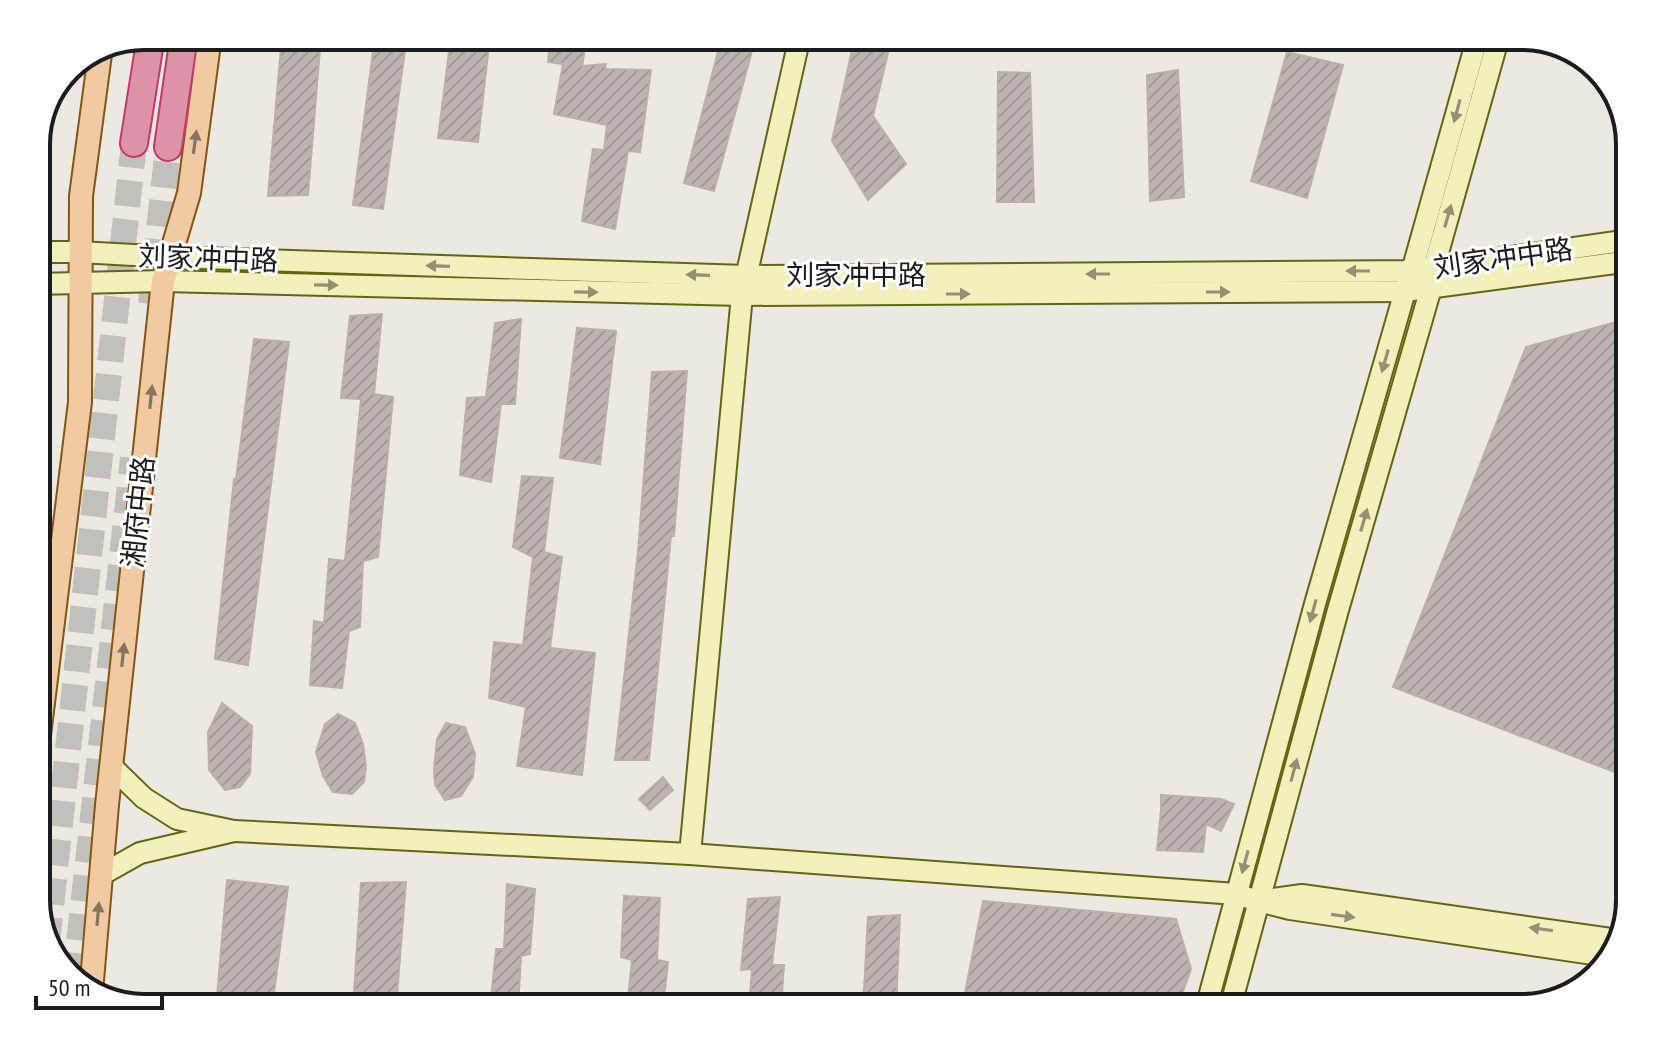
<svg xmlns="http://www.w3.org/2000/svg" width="1666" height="1044" font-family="'PT Sans Narrow','Noto Sans SC',sans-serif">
<defs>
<pattern id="building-hatch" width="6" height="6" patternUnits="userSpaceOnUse" patternTransform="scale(2)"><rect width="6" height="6" fill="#bcb4b0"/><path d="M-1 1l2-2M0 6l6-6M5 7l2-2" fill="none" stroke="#a19a97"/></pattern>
</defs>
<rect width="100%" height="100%" fill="#ece9e3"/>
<g fill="url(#building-hatch)" stroke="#bcafa7" stroke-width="2">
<path d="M 282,36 L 321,36 L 308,195 L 268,196 Z"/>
<path d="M 375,36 L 407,36 L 383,209 L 353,205 Z"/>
<path d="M 451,36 L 490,36 L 478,142 L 438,138 Z"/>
<path d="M 551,36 L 587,36 L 582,66 L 606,64 L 605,69 L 651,70 L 640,152 L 628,151 L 615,229 L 582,221 L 593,149 L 604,150 L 607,125 L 554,114 L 563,64 L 548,62 Z"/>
<path d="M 722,36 L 756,36 L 714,191 L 684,183 Z"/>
<path d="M 855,36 L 892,36 L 873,116 L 906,164 L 868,200 L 832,141 Z"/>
<path d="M 1287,52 L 1343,65 L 1307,198 L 1251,181 Z"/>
<path d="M 1178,70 L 1184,197 L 1150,201 L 1147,75 Z"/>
<path d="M 998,72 L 1030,73 L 1034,202 L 997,202 Z"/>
<path d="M 382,314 L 374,394 L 393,397 L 378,557 L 363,561 L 360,627 L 349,631 L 342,688 L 310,685 L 314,621 L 324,623 L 329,559 L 345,561 L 361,399 L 341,398 L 350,316 Z"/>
<path d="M 1630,318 L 1630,778 L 1393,687 L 1526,347 Z"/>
<path d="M 521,319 L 515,404 L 501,404 L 491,482 L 460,475 L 467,398 L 486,397 L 495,323 Z"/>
<path d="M 577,328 L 616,331 L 600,464 L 560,458 Z"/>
<path d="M 254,339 L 289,342 L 248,665 L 215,659 L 234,479 L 236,479 Z"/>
<path d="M 687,371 L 674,536 L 671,536 L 649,760 L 615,760 L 638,551 L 652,372 Z"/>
<path d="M 522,476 L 553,478 L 544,552 L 562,557 L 550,648 L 595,653 L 582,775 L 517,766 L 526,707 L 489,698 L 494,642 L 523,645 L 533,557 L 513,547 Z"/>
<path d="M 222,703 L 252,726 L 250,774 L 240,787 L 225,790 L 209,770 L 208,732 Z"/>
<path d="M 338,714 L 355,723 L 363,744 L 366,767 L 364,782 L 352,794 L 333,792 L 323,776 L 316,752 L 325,724 Z"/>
<path d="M 446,723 L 465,727 L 475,754 L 473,777 L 461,796 L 445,800 L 435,785 L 434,768 L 437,739 Z"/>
<path d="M 663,777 L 673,790 L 650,810 L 639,799 Z"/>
<path d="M 1161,795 L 1221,799 L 1234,804 L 1221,831 L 1206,824 L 1203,852 L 1157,850 L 1161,810 Z"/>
<path d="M 227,880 L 288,887 L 272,1008 L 216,1008 Z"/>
<path d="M 406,882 L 396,1008 L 353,1008 L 361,883 Z"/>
<path d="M 507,884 L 535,889 L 530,954 L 521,956 L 518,1008 L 490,1008 L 496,949 L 504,949 Z"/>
<path d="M 624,896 L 660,898 L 657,960 L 668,962 L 663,1008 L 627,1008 L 632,960 L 621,957 Z"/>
<path d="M 780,897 L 772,965 L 784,965 L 781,1008 L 749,1008 L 752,969 L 741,970 L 748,899 Z"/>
<path d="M 983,901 L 1176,919 L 1191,969 L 1177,1008 L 962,1008 Z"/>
<path d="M 900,915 L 896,1008 L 863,1008 L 868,917 Z"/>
</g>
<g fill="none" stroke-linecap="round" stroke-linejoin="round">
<g stroke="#c2c0bb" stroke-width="26" stroke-dasharray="26 13" stroke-linecap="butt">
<path d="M 151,304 L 168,147"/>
<path d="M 47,943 L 134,143"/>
<path d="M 75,979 L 133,458"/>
</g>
<g stroke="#636610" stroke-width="24">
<g id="secondary">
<path d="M 36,252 L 79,252 L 170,257 L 746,276 L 1412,271 L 1630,240"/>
<path d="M 36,284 L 163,281 L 742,295 L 1405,291 L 1630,261"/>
<path d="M 234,831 L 690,854 L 1236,894 L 1258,901"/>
<path d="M 690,854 L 742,295 L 800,36"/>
<path d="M 101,875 L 140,853 L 234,831 L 177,819 L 144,798 L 111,766"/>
<path d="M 1613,957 L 1290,909 L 1258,901 L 1302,895 L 1618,940"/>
<path d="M 1206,1008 L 1315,604 L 1405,291 L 1412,271 L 1478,36"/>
<path d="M 1230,1008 L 1338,610 L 1431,288 L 1434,267 L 1499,36"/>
</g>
</g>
<g stroke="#845510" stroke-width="26">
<g id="primary">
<path d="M 36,760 L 80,402 L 81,196 L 100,54"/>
<path d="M 91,992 L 107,805 L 163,281 L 189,193 L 210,36"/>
</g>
</g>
<g stroke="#c43771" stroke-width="30">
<g id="highway">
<path d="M 134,143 L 151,36"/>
<path d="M 168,147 L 184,36"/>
</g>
</g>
<use href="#secondary" stroke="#f2f0bc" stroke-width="20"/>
<use href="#primary" stroke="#f1caa3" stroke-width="22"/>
<use href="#highway" stroke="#dc93a6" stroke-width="26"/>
</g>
<defs><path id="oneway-solid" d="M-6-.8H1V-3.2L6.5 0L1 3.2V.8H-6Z" transform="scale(2)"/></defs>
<g fill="#929174">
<use href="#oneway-solid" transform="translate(1457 111) rotate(105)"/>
<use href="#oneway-solid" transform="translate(1448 216) rotate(-74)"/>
<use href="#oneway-solid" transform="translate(438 266) rotate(-178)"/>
<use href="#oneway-solid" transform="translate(1358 271) rotate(180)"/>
<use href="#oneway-solid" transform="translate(1098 274) rotate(180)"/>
<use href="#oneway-solid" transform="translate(698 275) rotate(-178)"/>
<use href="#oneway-solid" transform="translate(326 285) rotate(1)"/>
<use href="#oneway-solid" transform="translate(586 292) rotate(1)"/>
<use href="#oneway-solid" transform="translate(1218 292)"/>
<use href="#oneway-solid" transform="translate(958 294)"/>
<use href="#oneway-solid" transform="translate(1385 361) rotate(106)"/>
<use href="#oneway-solid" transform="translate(1364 520) rotate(-74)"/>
<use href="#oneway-solid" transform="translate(1313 611) rotate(105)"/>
<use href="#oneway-solid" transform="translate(1294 770) rotate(-75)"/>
<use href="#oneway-solid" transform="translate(1245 862) rotate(105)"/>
<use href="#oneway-solid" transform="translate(1343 916) rotate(8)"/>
<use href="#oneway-solid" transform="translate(1541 929) rotate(-172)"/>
</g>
<g fill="#867360">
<use href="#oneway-solid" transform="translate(195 142) rotate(-82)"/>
<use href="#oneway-solid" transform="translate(151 397) rotate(-84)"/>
<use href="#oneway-solid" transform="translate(123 655) rotate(-84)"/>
<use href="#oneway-solid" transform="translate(98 914) rotate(-85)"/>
</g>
<g text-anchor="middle" stroke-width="6" stroke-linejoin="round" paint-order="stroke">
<g font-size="28" fill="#1c1c1c" stroke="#fff">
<text transform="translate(208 258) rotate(2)" y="10">刘家冲中路</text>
<text transform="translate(1503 258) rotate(-8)" y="10">刘家冲中路</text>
<text x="856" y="285">刘家冲中路</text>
<text transform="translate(138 512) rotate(-84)" y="10">湘府中路</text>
</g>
</g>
<path d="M0 0H1666V1044H0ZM144 50H1522A94 94 0 0 1 1616 144V900A94 94 0 0 1 1522 994H144A94 94 0 0 1 50 900V144A94 94 0 0 1 144 50Z" fill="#fff" fill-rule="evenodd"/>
<path fill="none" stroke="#1c1c1c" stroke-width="4" d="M144 50H1522A94 94 0 0 1 1616 144V900A94 94 0 0 1 1522 994H144A94 94 0 0 1 50 900V144A94 94 0 0 1 144 50Z"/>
<path d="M36 996v12h126v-12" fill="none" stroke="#1c1c1c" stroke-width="4"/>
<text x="48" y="996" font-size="24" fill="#1c1c1c" stroke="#ffffff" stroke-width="6" paint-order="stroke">50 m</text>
</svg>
